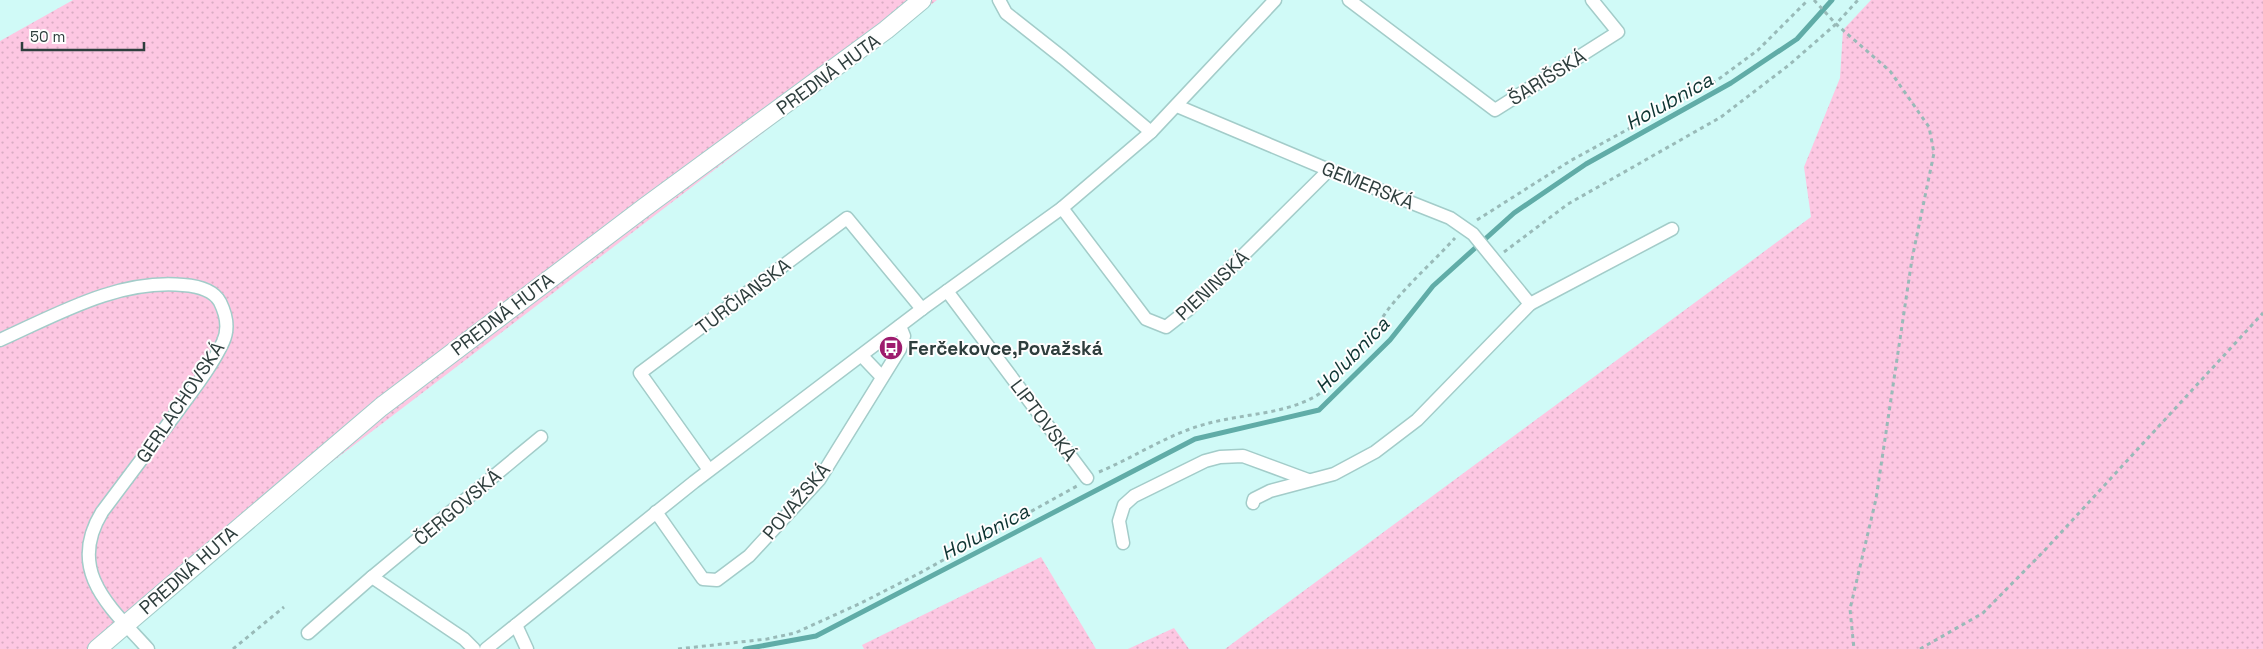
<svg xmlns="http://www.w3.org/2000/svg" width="2263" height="649" font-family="'Space Grotesk',sans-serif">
<defs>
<pattern id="grass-dots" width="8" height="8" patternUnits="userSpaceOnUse" patternTransform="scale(1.25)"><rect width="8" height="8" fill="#fdc7e2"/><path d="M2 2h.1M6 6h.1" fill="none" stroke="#d9acc3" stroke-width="1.8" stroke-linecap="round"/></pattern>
</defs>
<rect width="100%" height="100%" fill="#d0faf7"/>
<g fill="url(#grass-dots)">
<path d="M 73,0 L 937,0 L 320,471 L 106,649 L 0,649 L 0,41 Z"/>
<path d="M 1871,0 L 2263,0 L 2263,649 L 1225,649 L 1811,217 L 1804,167 L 1840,78 L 1843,30 Z"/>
<path d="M 1041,557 L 1096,649 L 864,649 L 862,645 Z"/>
<path d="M 1174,628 L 1189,649 L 1128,649 Z"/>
</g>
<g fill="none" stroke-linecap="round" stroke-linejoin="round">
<path stroke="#60aca7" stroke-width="5" d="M 745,649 L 816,636 L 1195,439 L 1319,410 L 1390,340 L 1433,286 L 1514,213 L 1586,164 L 1731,83 L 1797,39 L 1832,0"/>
<g stroke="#a3ccc9" stroke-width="15">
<g id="street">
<path d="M 999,0 L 1006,13 L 1063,58 L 1151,132"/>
<path d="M 1349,0 L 1495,110 L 1618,32 L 1592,0"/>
<path d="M 1177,106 L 1329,170 L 1450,218 L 1473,234 L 1530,304 L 1417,420 L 1375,452 L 1334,474 L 1270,491 L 1254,499 L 1253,503"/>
<path d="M 1062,208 L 1146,319 L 1166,327 L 1189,309 L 1329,170"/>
<path d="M 947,291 L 1087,478"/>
<path d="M 1530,304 L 1672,229"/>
<path d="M 0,340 C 58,314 118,279 183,285 C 197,286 213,289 220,302 C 226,314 229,329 223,342 C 212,366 193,390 177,412 C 152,445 127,479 102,512 C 66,571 110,607 148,649"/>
<path d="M 862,356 L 882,377"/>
<path d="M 709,470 L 640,373 L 847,218 L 922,309"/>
<path d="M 656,512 L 703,579 L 717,580 L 749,556 L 819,480 L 900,349 L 904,336 L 900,326"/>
<path d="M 1123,543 L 1119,521 L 1124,505 L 1134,496 L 1205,461 L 1220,457 L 1243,456 L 1308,480"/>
<path d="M 372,577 L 541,437"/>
<path d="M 516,625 L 527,649"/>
<path d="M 308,633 L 372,577 L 464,639 L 474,649"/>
<path d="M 486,649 L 694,482 L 922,309 L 1062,208 L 1151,132 L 1275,0"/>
</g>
</g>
<g stroke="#a3ccc9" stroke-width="20">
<path id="secondary" d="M 97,649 L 381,407 L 645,207 L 886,30 L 922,0"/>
</g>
<g stroke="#99bab8" stroke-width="3" stroke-dasharray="4 4" stroke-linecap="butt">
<path d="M 1814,0 L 1836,24 L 1890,71 L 1929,127 L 1934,153 L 1912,259 L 1876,499 L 1850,609 L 1854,649"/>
<path d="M 1477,220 L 1570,161 L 1716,81 L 1758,50 L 1808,0"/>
<path d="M 1504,252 L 1568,204 L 1721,117 L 1789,65 L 1836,24 L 1858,0"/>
<path d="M 1099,472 C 1135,457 1168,434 1206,424 C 1244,413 1289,415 1322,392 C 1354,371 1368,336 1390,307 C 1410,282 1434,261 1455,238"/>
<path d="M 233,649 L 284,607"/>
<path d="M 678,649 L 767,639 L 795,633 L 861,603 L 918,574 L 1077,486"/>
<path d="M 1920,649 L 1983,613 L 2044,551 L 2263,313"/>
</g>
<use href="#street" stroke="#fff" stroke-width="12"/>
<use href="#secondary" stroke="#fff" stroke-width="18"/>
</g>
<defs>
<g id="bus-disc" transform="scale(1.25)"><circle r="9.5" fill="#9e1c6e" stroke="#fefefe"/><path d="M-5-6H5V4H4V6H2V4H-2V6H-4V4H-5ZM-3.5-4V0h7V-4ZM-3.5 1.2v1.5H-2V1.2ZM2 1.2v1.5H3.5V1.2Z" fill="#fff"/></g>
</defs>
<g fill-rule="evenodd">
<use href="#bus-disc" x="891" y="348"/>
</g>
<g text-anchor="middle" stroke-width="4" stroke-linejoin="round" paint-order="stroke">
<g font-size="19" fill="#2e3e3d" stroke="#fefefe">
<text transform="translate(828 74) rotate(-36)" y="7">PREDNÁ HUTA</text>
<text transform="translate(1547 77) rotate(-32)" y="7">ŠARIŠSKÁ</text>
<text transform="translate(1368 185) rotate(22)" y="7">GEMERSKÁ</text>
<text transform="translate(1212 285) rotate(-43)" y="7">PIENINSKÁ</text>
<text transform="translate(743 296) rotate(-37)" y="7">TURČIANSKA</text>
<text transform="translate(502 314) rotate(-37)" y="7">PREDNÁ HUTA</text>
<text transform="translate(180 402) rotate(-56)" y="7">GERLACHOVSKÁ</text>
<text transform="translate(1044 420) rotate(53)" y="7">LIPTOVSKÁ</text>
<text transform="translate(796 501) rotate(-50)" y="7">POVAŽSKÁ</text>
<text transform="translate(457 507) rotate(-40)" y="7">ČERGOVSKÁ</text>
<text transform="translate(188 570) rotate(-41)" y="7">PREDNÁ HUTA</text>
</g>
<g font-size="19" font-weight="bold" fill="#2e3e3d" stroke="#fefefe" text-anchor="start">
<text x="908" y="355">Ferčekovce,Považská</text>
</g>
<g font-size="20" font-style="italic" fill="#0d3331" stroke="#fefefe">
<text transform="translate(1669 101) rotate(-29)" y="7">Holubnica</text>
<text transform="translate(1352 355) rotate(-46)" y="7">Holubnica</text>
<text transform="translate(985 532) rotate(-28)" y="7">Holubnica</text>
</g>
</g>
<path d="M22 42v8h122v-8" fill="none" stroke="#2e3e3d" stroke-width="2.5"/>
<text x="30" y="42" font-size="15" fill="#2e3e3d" stroke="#fefefe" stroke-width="4" paint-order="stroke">50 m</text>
</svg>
